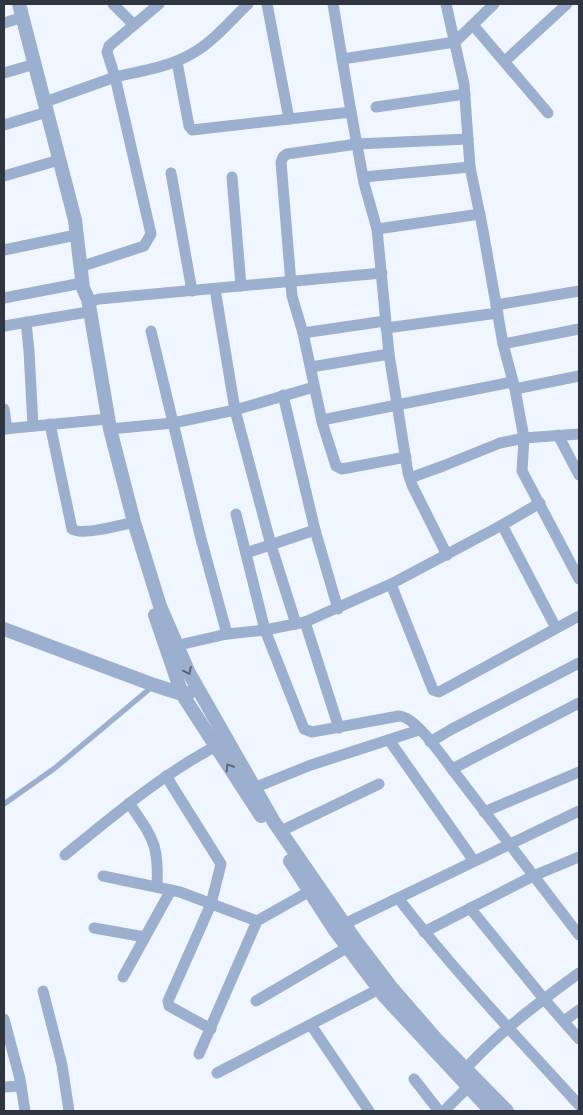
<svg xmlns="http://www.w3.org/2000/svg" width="583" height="1115" font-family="Commissioner,sans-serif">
<rect width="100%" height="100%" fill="#f0f6ff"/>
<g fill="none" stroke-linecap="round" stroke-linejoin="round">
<path stroke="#9bafce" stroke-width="5.5" d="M 4,804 L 55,768 L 153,686"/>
<g stroke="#9bafce" stroke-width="11">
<path d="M 113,4 L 134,25"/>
<path d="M 267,4 L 289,119"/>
<path d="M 333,4 L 351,112 L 364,183 L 377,229 L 389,354 L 408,473 L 412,485 L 447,555"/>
<path d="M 446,4 L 464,84 L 470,167 L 482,225 L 503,344 L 515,389 L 524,438 L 522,471 L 579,579"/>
<path d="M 4,23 L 23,17"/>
<path d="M 473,25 L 548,113"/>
<path d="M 342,59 L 455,42 L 494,4"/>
<path d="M 505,61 L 567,4"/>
<path d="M 177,62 L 189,126 L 192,130 L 351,112"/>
<path d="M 4,73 L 35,64"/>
<path d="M 45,102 L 115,77 L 107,52 L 109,46 L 159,4"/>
<path d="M 376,107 L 465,94"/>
<path d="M 4,125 L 47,112"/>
<path d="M 171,173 L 192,291"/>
<path d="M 4,176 L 59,160"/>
<path d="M 232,177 L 241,286"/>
<path d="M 363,177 L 470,167"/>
<path d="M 377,229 L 480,214"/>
<path d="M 4,250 L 76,235"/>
<path d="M 80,267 L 144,246 L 151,234 L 115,77 C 141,71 170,67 193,53 C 214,41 231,20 248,4"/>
<path d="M 215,289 L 235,410 L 271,545 L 296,624"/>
<path d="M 4,298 L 82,283"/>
<path d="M 88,302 L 99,299 L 382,273"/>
<path d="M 496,305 L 579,291"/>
<path d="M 26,322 L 29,351 L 33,426"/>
<path d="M 4,326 L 82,313"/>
<path d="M 386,328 L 498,313"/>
<path d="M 151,331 L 200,535 L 227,634"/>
<path d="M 303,333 L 385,321"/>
<path d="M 503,344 L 579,329"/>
<path d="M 311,367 L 389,354"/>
<path d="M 515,389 L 579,376"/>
<path d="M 283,395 L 315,530 L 338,609"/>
<path d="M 4,409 L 7,429"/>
<path d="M 322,420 L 512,382"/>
<path d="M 50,424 L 72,529 C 81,536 122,525 134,522"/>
<path d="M 4,429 L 108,419"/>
<path d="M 110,429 L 173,423 L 235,410 L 314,387"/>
<path d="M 558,435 L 579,475"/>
<path d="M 406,457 L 342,469 L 336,466 L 322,422 L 303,333 L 292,296 L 281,162 L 283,157 L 287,154 L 357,144 L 468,139"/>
<path d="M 410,478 L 443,466 L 500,443 L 524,438 L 579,434"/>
<path d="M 236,514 L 265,630 L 304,729 L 312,732 L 399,716 C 416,717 441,755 452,769 L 579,935"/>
<path d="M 502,525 L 556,628"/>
<path d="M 246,553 L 315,530"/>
<path d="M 391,584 L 433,690 L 439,692 L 579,616"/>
<path d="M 305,622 L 339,728"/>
<path d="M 170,647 L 227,634 L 265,630 L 305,622 L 391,584 L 502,525 L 540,503"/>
<path d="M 389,740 L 474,861"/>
<path d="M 430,742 L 452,729 L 579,663"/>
<path d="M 452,769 L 579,703"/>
<path d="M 166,776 L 221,864 L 211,904 L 168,1001 L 169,1006 L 211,1029"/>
<path d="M 254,788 L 311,765 L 419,730"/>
<path d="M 129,803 C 153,838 159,844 157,887"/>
<path d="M 484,812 L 579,772"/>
<path d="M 281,831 L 379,784"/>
<path d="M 65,855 C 115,814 165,772 222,743"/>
<path d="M 103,876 L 180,892 L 257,921"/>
<path d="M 398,898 C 454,971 517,1037 579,1105"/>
<path d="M 470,908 L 544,999 L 579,1039"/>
<path d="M 338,927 L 579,811"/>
<path d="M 94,928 L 145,937"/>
<path d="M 424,932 L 533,876 L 579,857"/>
<path d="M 123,977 L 171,890"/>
<path d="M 43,991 L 62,1065 L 69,1111"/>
<path d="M 256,1001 L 348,947"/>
<path d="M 4,1019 L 20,1079 L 25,1111"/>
<path d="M 564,1021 L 579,1010"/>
<path d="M 311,1025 L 369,1111"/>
<path d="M 199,1054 L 257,921 L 310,891"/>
<path d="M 217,1073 L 379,989"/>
<path d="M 461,1074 C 495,1035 538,1003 579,973"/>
<path d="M 414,1079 L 439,1111"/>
<path d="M 4,1087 L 21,1086"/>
<path d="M 444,1111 L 468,1087"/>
</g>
<g stroke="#9bafce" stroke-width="14">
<path d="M 19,4 L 75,220 L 83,288 L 88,299 L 110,429 L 134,522 L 160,606 L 189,673 L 274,822 L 356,941 L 391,987 L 437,1040 L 507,1111"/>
<path d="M 155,615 L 182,694 L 261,816"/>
<path d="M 4,629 L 154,685 L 182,694 L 189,693"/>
<path d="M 290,861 L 334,929 L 385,997 L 491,1111"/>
</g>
</g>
<defs><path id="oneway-chevron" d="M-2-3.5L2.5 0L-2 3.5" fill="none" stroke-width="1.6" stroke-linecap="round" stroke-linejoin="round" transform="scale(1.25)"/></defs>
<g stroke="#5b6678">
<use href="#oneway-chevron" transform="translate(188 671) rotate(64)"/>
<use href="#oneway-chevron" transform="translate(229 767) rotate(-123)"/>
</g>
<rect width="583" height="1115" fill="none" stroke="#30363f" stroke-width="10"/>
</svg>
